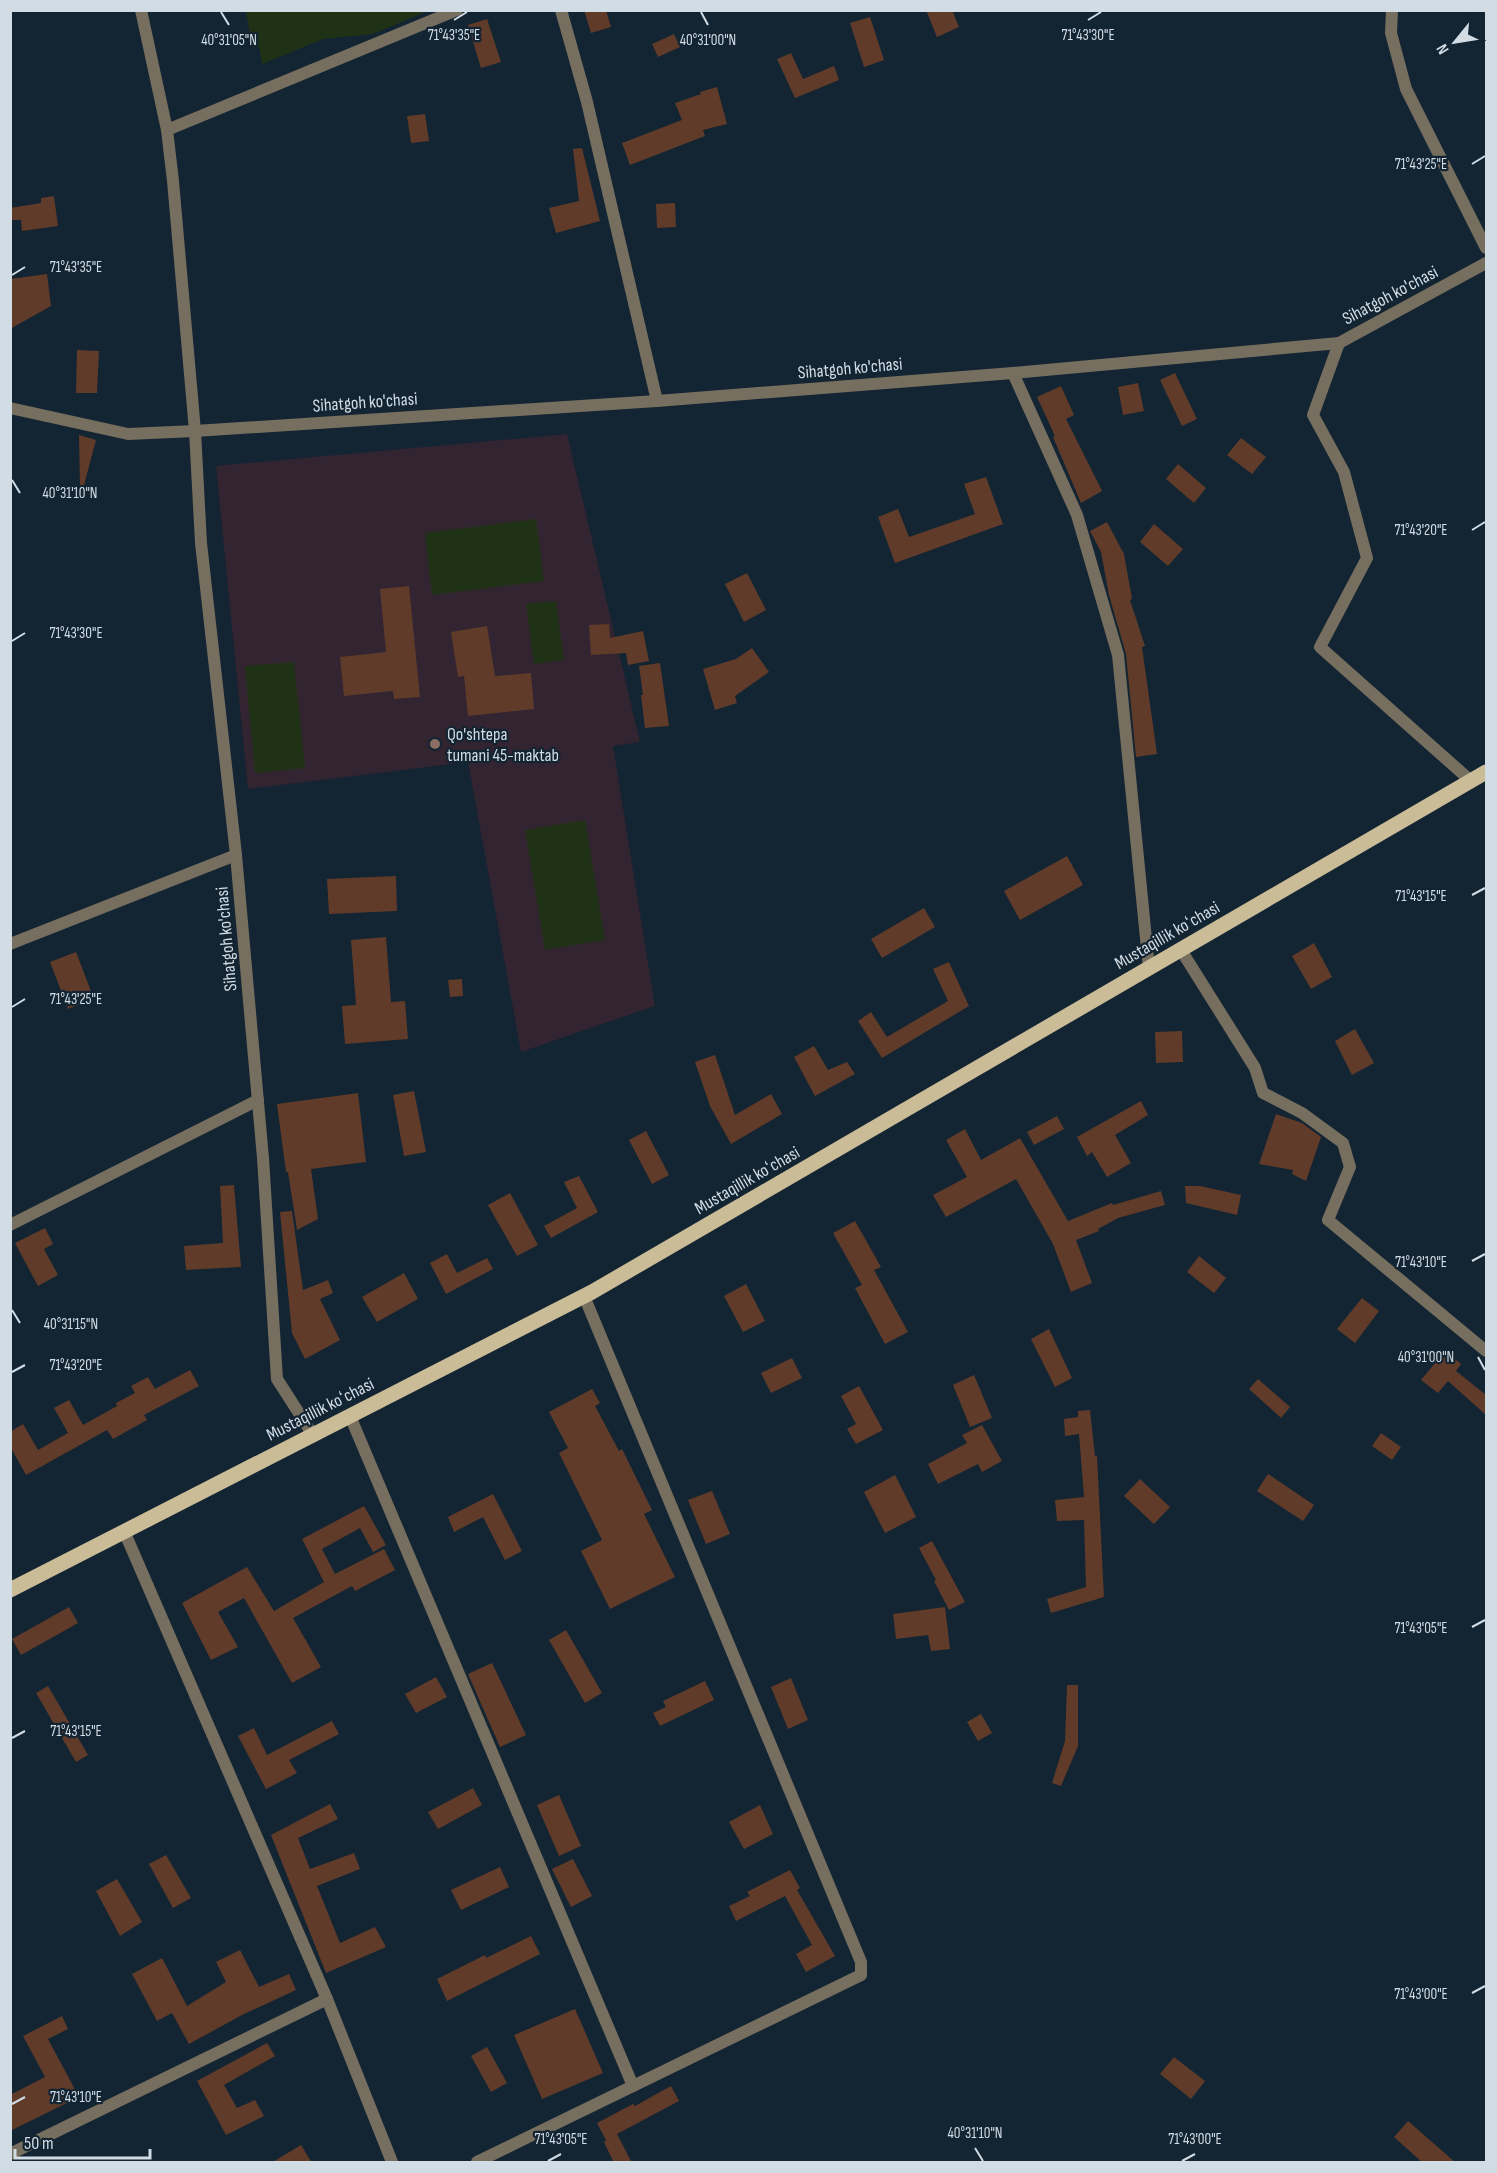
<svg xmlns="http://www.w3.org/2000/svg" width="1497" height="2173" font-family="'Sofia Sans Condensed',sans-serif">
<rect width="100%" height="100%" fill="#132432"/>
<path fill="#322431" d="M 567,434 L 640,742 L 613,746 L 655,1006 L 521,1052 L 468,762 L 248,789 L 216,466 Z"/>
<g fill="#203215">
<path d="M 246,11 L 246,10 L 428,11 L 373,34 L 323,39 L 262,64 L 259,46 L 252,48 Z"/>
<path d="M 536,519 L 544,581 L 432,595 L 425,533 Z"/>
<path d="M 556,601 L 564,660 L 534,664 L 526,604 Z"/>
<path d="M 294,662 L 305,768 L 255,773 L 245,666 Z"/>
<path d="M 585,820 L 605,940 L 545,950 L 525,830 Z"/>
</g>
<g fill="#603b29">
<path d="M 584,10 L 606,10 L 611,27 L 591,33 Z"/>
<path d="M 926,10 L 952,10 L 959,27 L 937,37 Z"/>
<path d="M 870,17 L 884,60 L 864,67 L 850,23 Z"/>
<path d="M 487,19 L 501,62 L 481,68 L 468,25 Z"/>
<path d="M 674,34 L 680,47 L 658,57 L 652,44 Z"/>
<path d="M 791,53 L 803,79 L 834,66 L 839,80 L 795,98 L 777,59 Z"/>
<path d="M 717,87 L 727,124 L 703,130 L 705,136 L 630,165 L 622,143 L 682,120 L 675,103 L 701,94 L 700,92 Z"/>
<path d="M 425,114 L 429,141 L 411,143 L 407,116 Z"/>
<path d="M 582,148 L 600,221 L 556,233 L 549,208 L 579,201 L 573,149 Z"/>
<path d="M 54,196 L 58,226 L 22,231 L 21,220 L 10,220 L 10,208 L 41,203 L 41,198 Z"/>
<path d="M 675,203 L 676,227 L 657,228 L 656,204 Z"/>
<path d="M 47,274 L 51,306 L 10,329 L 10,279 Z"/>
<path d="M 77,350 L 99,351 L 97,393 L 76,393 Z"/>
<path d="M 1175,373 L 1197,419 L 1182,426 L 1160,380 Z"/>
<path d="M 1138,383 L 1144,411 L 1123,415 L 1118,387 Z"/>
<path d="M 1061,386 L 1074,415 L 1066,419 L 1102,491 L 1081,503 L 1053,437 L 1055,436 L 1037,397 Z"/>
<path d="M 79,435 L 96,440 L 84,485 L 80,485 Z"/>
<path d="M 1241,438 L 1266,457 L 1252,474 L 1227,455 Z"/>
<path d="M 1178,464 L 1206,488 L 1194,503 L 1166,479 Z"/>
<path d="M 986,477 L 1003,524 L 895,563 L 878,517 L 898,509 L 909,537 L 975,514 L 964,484 Z"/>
<path d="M 1107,522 L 1124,554 L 1132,599 L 1130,600 L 1145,646 L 1142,647 L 1157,754 L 1136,757 L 1126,654 L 1109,595 L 1101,552 L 1090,531 Z"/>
<path d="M 1154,524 L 1183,549 L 1168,566 L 1140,542 Z"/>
<path d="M 747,573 L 766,610 L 744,622 L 725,584 Z"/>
<path d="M 409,586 L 420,697 L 394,699 L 393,691 L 344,696 L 340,657 L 386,652 L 380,589 Z"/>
<path d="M 609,624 L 610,638 L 643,631 L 649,661 L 628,665 L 626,653 L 591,655 L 589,625 Z"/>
<path d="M 487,626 L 495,676 L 531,673 L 534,709 L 468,716 L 464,676 L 458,677 L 451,632 Z"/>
<path d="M 752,648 L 769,672 L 735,696 L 737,703 L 715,710 L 703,669 L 736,659 Z"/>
<path d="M 660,663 L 669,726 L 645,728 L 641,695 L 643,695 L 639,666 Z"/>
<path d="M 1067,856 L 1083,885 L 1020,920 L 1004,891 Z"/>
<path d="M 396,876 L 397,911 L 329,914 L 327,879 Z"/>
<path d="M 924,908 L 935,927 L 882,958 L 871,939 Z"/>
<path d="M 386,937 L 391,1002 L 405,1001 L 408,1039 L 345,1044 L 342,1006 L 356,1005 L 351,940 Z"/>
<path d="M 1314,943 L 1332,977 L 1311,989 L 1292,956 Z"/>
<path d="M 76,952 L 94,999 L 68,1009 L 50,962 Z"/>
<path d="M 949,962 L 969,1006 L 882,1058 L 858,1021 L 871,1012 L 887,1037 L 948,1001 L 933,969 Z"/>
<path d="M 462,979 L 463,996 L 450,997 L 448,980 Z"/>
<path d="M 1355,1029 L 1374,1063 L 1352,1075 L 1335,1041 Z"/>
<path d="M 1182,1031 L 1183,1062 L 1156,1063 L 1155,1032 Z"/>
<path d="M 814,1046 L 828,1070 L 847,1062 L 855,1074 L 815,1096 L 794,1057 Z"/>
<path d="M 715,1055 L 735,1115 L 771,1094 L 782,1114 L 731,1144 L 710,1106 L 695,1062 Z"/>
<path d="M 414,1091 L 426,1152 L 404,1156 L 393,1095 Z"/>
<path d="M 358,1093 L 366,1162 L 311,1169 L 318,1219 L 297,1230 L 288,1172 L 286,1172 L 277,1104 Z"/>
<path d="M 1141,1101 L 1148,1115 L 1115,1135 L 1131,1163 L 1107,1177 L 1092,1152 L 1087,1156 L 1077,1137 Z"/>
<path d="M 1276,1114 L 1302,1123 L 1321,1137 L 1306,1181 L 1292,1174 L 1293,1170 L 1259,1164 Z"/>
<path d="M 1057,1116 L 1064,1129 L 1034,1145 L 1027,1132 Z"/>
<path d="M 965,1129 L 981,1160 L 1020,1138 L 1068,1221 L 1112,1203 L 1113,1205 L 1161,1191 L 1165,1205 L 1118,1218 L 1098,1229 L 1099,1231 L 1076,1240 L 1092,1283 L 1071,1292 L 1053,1244 L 1016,1179 L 946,1217 L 933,1195 L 967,1177 L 946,1140 Z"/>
<path d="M 646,1131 L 669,1175 L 652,1184 L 629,1140 Z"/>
<path d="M 579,1176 L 598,1212 L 551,1238 L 544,1226 L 577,1208 L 564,1182 Z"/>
<path d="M 234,1185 L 241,1267 L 186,1270 L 184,1246 L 223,1243 L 220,1186 Z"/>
<path d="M 1185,1186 L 1200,1186 L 1241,1195 L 1237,1215 L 1186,1203 Z"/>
<path d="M 510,1193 L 538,1245 L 517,1256 L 488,1205 Z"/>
<path d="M 292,1211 L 303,1290 L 328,1280 L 333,1293 L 320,1299 L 340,1340 L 305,1359 L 292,1333 L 280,1212 Z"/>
<path d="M 855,1221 L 881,1267 L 874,1270 L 908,1332 L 885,1344 L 855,1288 L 862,1285 L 833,1233 Z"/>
<path d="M 45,1228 L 53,1244 L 44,1249 L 58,1275 L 38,1286 L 15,1243 Z"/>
<path d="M 447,1254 L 457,1273 L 487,1258 L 493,1269 L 446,1294 L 430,1263 Z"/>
<path d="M 1199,1256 L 1226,1278 L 1214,1293 L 1187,1272 Z"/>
<path d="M 404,1273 L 418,1299 L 377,1322 L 362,1297 Z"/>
<path d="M 746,1284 L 765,1321 L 743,1332 L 724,1296 Z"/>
<path d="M 1362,1298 L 1379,1311 L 1355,1343 L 1337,1329 Z"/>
<path d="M 1049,1329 L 1072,1378 L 1055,1387 L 1031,1339 Z"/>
<path d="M 1445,1351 L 1461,1364 L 1456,1371 L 1486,1395 L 1486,1415 L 1448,1381 L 1438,1393 L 1421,1380 Z"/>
<path d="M 792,1358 L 802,1378 L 771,1393 L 761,1373 Z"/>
<path d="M 190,1370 L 199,1386 L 144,1415 L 147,1420 L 113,1439 L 107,1430 L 26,1475 L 10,1446 L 10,1432 L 23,1424 L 38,1450 L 68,1433 L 54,1408 L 69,1400 L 83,1425 L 117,1406 L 116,1403 L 135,1393 L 131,1386 L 148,1377 L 155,1389 Z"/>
<path d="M 974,1375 L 992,1418 L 970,1427 L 953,1385 Z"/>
<path d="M 1258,1379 L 1290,1407 L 1281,1418 L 1249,1389 Z"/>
<path d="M 859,1386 L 883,1430 L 856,1444 L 847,1429 L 856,1424 L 841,1396 Z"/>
<path d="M 592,1389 L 600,1403 L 595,1406 L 619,1451 L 622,1449 L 652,1510 L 644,1514 L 675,1577 L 610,1609 L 581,1551 L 602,1540 L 559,1453 L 568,1448 L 549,1412 Z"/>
<path d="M 1090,1410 L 1095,1456 L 1097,1456 L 1104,1597 L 1051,1613 L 1047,1599 L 1086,1587 L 1084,1520 L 1057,1521 L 1055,1500 L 1084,1497 L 1079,1434 L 1065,1436 L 1064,1419 L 1078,1417 L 1078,1411 Z"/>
<path d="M 982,1425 L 1002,1461 L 982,1472 L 978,1464 L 938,1484 L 928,1464 L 967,1443 L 962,1435 Z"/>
<path d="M 1381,1433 L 1401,1447 L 1392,1460 L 1372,1446 Z"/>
<path d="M 1268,1474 L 1314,1505 L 1303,1521 L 1257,1491 Z"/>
<path d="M 895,1475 L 916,1517 L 885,1533 L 864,1492 Z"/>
<path d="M 1140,1479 L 1170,1507 L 1154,1524 L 1124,1496 Z"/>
<path d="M 712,1491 L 730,1534 L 706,1544 L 688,1500 Z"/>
<path d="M 493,1494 L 522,1551 L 505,1560 L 483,1517 L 454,1532 L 448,1517 Z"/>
<path d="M 364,1506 L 386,1545 L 373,1552 L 360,1528 L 322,1549 L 335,1574 L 384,1549 L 395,1570 L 355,1591 L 352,1586 L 293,1618 L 321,1667 L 292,1683 L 244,1598 L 218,1612 L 238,1647 L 211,1660 L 182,1603 L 247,1567 L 274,1611 L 324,1582 L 302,1539 Z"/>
<path d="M 932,1541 L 965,1602 L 949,1610 L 934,1581 L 936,1580 L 919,1548 Z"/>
<path d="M 69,1607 L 78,1623 L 21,1655 L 12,1639 Z"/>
<path d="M 945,1607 L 950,1649 L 931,1651 L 928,1635 L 896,1639 L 893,1614 Z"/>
<path d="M 566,1630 L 602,1693 L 585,1703 L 549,1640 Z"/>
<path d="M 492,1663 L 526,1735 L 500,1747 L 468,1674 Z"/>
<path d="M 436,1677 L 447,1697 L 416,1713 L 405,1694 Z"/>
<path d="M 791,1678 L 808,1720 L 788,1729 L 771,1687 Z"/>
<path d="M 705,1681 L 714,1700 L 660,1726 L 653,1713 L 666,1707 L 663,1701 Z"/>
<path d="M 1067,1685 L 1078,1685 L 1078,1746 L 1061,1786 L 1052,1783 L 1065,1741 Z"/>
<path d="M 48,1686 L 88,1755 L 76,1762 L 36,1693 Z"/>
<path d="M 981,1714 L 992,1733 L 978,1741 L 967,1722 Z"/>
<path d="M 332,1721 L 339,1734 L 289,1760 L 297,1773 L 266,1789 L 238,1736 L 254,1728 L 267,1755 Z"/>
<path d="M 473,1788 L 482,1805 L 438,1829 L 428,1812 Z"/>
<path d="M 559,1795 L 581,1846 L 559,1856 L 537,1805 Z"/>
<path d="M 330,1804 L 338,1819 L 298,1838 L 310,1869 L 354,1853 L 360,1869 L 317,1886 L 340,1943 L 375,1927 L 386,1947 L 326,1973 L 271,1835 Z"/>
<path d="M 760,1805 L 773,1834 L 744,1849 L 729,1822 Z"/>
<path d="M 166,1855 L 191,1898 L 173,1908 L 149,1864 Z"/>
<path d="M 573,1859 L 592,1896 L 571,1907 L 552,1869 Z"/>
<path d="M 500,1867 L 509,1887 L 461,1910 L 451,1890 Z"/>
<path d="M 790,1870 L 800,1888 L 797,1890 L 835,1956 L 806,1972 L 796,1954 L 812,1945 L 785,1896 L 736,1921 L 729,1906 L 750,1896 L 747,1892 Z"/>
<path d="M 117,1879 L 142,1922 L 120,1936 L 96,1891 Z"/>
<path d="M 531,1936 L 540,1954 L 447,2001 L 437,1979 L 485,1955 L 486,1958 Z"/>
<path d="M 240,1950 L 259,1987 L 289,1974 L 296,1990 L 242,2015 L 189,2044 L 172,2013 L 157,2021 L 132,1974 L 162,1958 L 187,2006 L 226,1982 L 216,1962 Z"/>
<path d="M 575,2009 L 603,2073 L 542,2099 L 514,2035 Z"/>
<path d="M 62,2016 L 68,2029 L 48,2039 L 79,2097 L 10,2131 L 10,2095 L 45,2077 L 23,2036 Z"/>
<path d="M 267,2043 L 275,2056 L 224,2085 L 237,2108 L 255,2100 L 264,2116 L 226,2135 L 197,2081 Z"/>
<path d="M 487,2047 L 507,2083 L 491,2092 L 471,2056 Z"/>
<path d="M 1174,2057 L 1205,2081 L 1191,2099 L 1160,2074 Z"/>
<path d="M 671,2086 L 679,2101 L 617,2134 L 632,2163 L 614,2163 L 604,2142 L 606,2140 L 597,2123 L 633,2104 L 635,2106 Z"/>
<path d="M 1408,2121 L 1456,2163 L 1423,2163 L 1394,2137 Z"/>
<path d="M 301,2145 L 312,2163 L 271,2163 Z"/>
</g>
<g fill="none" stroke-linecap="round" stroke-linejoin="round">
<g stroke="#766e5e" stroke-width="12">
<path d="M 141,10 L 167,130 L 173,181 L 195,431 L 201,543 L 236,855 L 263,1158 L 277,1379 L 313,1435"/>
<path d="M 561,10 L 587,102 L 657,401"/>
<path d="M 1392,10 L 1391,33 L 1406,89 L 1486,248"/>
<path d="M 167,130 L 457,10"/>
<path d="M 1339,343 L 1313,415 L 1344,472 L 1367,558 L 1320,647 L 1471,781"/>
<path d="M 1013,373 L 1077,515 L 1118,655 L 1149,969"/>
<path d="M 10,408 L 128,434 L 195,431 L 657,401 L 1013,373 L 1339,343 L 1486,263"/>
<path d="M 10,944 L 236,855"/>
<path d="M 1181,950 L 1255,1068 L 1263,1093 L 1302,1113 L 1343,1143 L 1350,1167 L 1328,1220 L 1486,1351"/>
<path d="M 10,1225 L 258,1100"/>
<path d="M 350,1416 L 633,2086"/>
<path d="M 124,1531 L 327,1999 L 392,2162"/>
<path d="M 10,2154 L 327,1999"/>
<path d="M 477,2162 L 861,1975 L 861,1962 L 584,1296"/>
</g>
<path stroke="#cbbc98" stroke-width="15" d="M 10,1590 L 592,1292 L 1486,772"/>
</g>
<path fill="none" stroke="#d1dce5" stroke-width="2" d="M 221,12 L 229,25M 701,12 L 708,25M 454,20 L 467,12M 1088,20 L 1101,12M 1472,164 L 1485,156M 12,275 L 25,267M 12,480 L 20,493M 1472,530 L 1485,522M 12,641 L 25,633M 1472,895 L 1485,888M 12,1007 L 25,999M 1472,1261 L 1485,1254M 12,1310 L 20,1323M 1478,1357 L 1485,1370M 12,1372 L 25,1365M 1472,1627 L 1485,1620M 12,1738 L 25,1731M 1472,1993 L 1485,1986M 12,2104 L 25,2097M 975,2148 L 983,2161M 548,2161 L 561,2154M 1182,2161 L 1195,2154"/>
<circle fill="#8d6e63" stroke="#132432" stroke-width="2" cx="435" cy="744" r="6"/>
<g text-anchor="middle" stroke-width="4.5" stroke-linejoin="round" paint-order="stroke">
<g font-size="18" fill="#d1dce5" stroke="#132432">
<text transform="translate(1390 295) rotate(-28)" y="6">Sihatgoh ko'chasi</text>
<text transform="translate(850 368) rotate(-5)" y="6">Sihatgoh ko'chasi</text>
<text transform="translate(365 402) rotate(-4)" y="6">Sihatgoh ko'chasi</text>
<text transform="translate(1167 935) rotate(-30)" y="6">Mustaqillik koʻchasi</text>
<text transform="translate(226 939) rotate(-95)" y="6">Sihatgoh ko'chasi</text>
<text transform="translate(747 1180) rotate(-30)" y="6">Mustaqillik koʻchasi</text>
<text transform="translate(320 1409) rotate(-27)" y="6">Mustaqillik koʻchasi</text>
</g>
<g font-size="18" fill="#d1dce5" stroke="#132432" text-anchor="start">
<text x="447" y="740">Qo'shtepa<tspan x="447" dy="21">tumani 45-maktab</tspan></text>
</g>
</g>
<g font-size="15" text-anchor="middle" fill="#d1dce5" stroke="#132432" stroke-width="4.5" stroke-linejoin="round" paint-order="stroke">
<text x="454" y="40">71°43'35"E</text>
<text x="1088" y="40">71°43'30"E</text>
<text x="229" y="45">40°31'05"N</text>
<text x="708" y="45">40°31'00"N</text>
<text x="1421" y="169">71°43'25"E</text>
<text x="76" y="272">71°43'35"E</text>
<text x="70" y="498">40°31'10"N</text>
<text x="1421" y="535">71°43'20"E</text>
<text x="76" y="638">71°43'30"E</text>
<text x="1421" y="901">71°43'15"E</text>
<text x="76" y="1004">71°43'25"E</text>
<text x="1421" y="1267">71°43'10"E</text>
<text x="71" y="1329">40°31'15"N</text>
<text x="1426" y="1362">40°31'00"N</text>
<text x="76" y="1370">71°43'20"E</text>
<text x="1421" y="1633">71°43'05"E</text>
<text x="76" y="1736">71°43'15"E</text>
<text x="1421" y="1999">71°43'00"E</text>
<text x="76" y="2102">71°43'10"E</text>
<text x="975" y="2138">40°31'10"N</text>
<text x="561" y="2144">71°43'05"E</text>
<text x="1195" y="2144">71°43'00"E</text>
</g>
<rect width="1497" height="2173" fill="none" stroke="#d1dce5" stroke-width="24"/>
<g transform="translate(1455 42) rotate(240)" stroke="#132432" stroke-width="4.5" paint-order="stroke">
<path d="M0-4.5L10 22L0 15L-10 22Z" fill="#d1dce5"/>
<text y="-9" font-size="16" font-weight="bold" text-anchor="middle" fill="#d1dce5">N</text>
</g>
<path d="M15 2149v9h135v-9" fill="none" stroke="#d1dce5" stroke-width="3"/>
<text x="24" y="2149" font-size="18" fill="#d1dce5" stroke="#132432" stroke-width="4.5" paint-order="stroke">50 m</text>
</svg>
